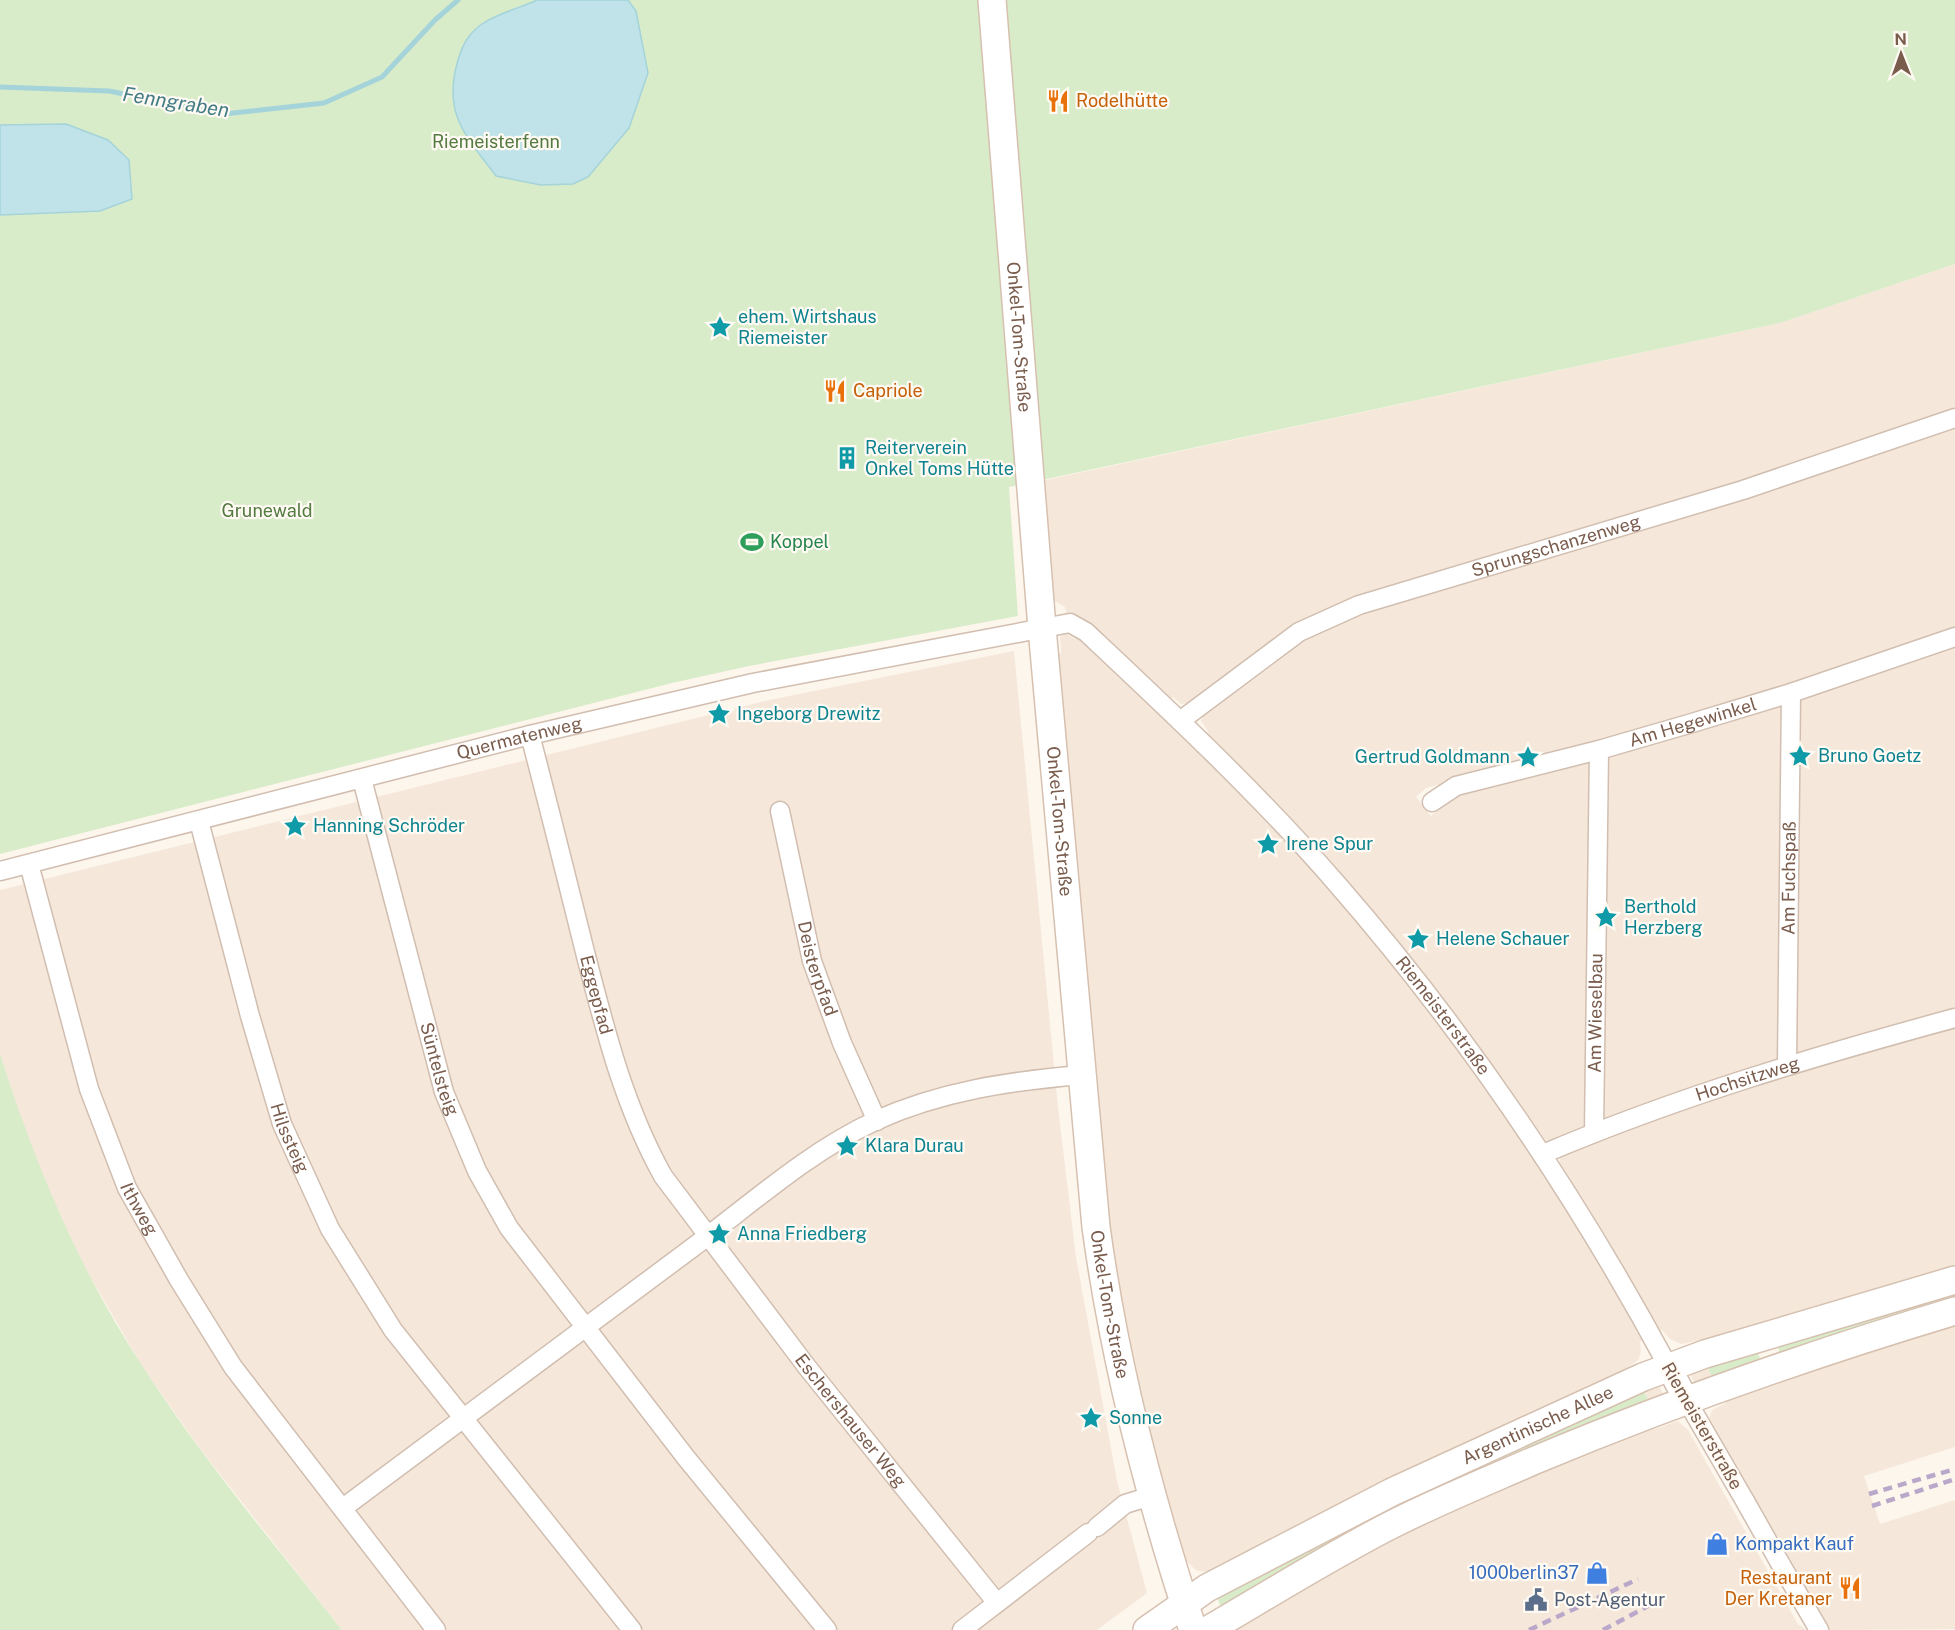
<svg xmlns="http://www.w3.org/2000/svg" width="1955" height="1630" font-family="'Public Sans',sans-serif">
<rect width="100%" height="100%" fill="#fdf6ec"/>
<g fill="#f5e8da">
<path d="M 1955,264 L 1955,411 L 1818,459 L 1348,599 L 1304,620 L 1281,634 L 1192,703 L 1181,704 L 1173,697 L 1170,700 L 1081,617 L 1066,613 L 1065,607 L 1053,600 L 1041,481 L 1780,323 Z"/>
<path d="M 1955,427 L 1955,631 L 1797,685 L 1507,768 L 1426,788 L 1416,797 L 1431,816 L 1456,793 L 1588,760 L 1591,763 L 1586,1129 L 1553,1142 L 1545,1140 L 1479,1047 L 1383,923 L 1289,818 L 1205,734 L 1208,731 L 1201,721 L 1204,713 L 1279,653 L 1341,618 Z"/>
<path d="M 1065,633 L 1075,639 L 1077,637 L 1202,755 L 1283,837 L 1380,947 L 1448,1033 L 1522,1139 L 1604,1269 L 1643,1339 L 1640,1342 L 1641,1352 L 1638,1360 L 1624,1370 L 1625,1373 L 1209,1572 L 1197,1571 L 1184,1559 L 1145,1439 L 1100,1188 L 1057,654 L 1061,653 L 1060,637 Z"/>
<path d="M 1955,644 L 1955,1011 L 1799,1054 L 1796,1052 L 1799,698 Z"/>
<path d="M 1014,651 L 1058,1107 L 1076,1257 L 1117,1481 L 1147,1593 L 1097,1630 L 342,1630 L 201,1450 L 143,1368 L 80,1259 L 48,1190 L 20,1118 L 0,1054 L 0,890 L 769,700 Z"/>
<path d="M 1783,705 L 1781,1059 L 1605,1120 L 1603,1118 L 1605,757 Z"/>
<path d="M 1955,1024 L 1955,1268 L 1703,1345 L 1701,1340 L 1681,1344 L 1670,1339 L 1662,1330 L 1658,1331 L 1559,1165 L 1561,1154 L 1680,1108 Z"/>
<path d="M 1955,1321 L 1955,1447 L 1864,1476 L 1880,1524 L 1955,1500 L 1955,1629 L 1829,1630 L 1709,1420 L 1712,1410 L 1726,1403 L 1724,1397 Z"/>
<path d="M 1706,1365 L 1714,1380 L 1695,1384 L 1690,1373 Z"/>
<path d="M 1659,1385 L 1664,1396 L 1650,1404 L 1643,1389 Z"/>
<path d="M 1678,1421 L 1688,1430 L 1798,1624 L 1806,1630 L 1230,1630 L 1362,1554 L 1441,1514 L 1653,1425 L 1655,1429 Z"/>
</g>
<g fill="#d8ecc9">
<path d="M 0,0 L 1955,0 L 1955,264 L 1780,323 L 1009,487 L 1018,616 L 749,666 L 672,683 L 0,854 Z"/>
<path d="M 0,1054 C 35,1165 80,1272 145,1370 C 204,1461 275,1545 342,1630 L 0,1630 Z"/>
<path d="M 1955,1289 L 1955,1301 L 1780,1355 L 1777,1343 Z"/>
<path d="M 1757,1350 L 1761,1362 L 1714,1380 L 1706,1365 Z"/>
<path d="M 1643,1389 L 1650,1404 L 1222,1613 L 1217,1595 L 1337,1532 Z"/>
</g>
<g fill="#bfe3e8" stroke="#a5d3da" stroke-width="1.5">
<path d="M 537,0 L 628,0 L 636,11 L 648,73 L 629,128 L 588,177 L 573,184 L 541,185 L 496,176 C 466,136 442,114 458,60 C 463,44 468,34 482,24 C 498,13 520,8 537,0 Z"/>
<path d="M 66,124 L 108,140 L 129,160 L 132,199 L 100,211 L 0,215 L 0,125 Z"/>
</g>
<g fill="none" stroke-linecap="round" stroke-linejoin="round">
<path stroke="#a5d3da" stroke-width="5" d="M 0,87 L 109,91 L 224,114 L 324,103 L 382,77 L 435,20 L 458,0"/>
<g stroke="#d1beb0" stroke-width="21">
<g id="minor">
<path id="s1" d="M 1180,721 L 1299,632 L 1359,605 L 1743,490 L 1955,418"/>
<path id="s2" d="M 530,735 C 549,807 567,880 585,952 C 605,1030 624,1106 663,1176 L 807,1367 L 997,1603"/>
<path id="s3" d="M 362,779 L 444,1092 L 477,1171 L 509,1228 L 687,1459 L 827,1630"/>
<path id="s4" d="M 1432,802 L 1456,786 L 1599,750 L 1692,723 L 1791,693 L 1955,637"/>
<path id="s5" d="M 780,811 L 812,961 L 842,1043 L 877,1121"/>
<path id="s6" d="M 199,821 L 250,1016 L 282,1124 L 330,1229 L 393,1330 L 632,1630"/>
<path id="s7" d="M 29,864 L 89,1089 L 127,1188 L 179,1280 L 233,1367 L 436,1630"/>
<path id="s8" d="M 0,871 L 530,735 L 753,683 L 1070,623 L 1086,632 C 1172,713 1259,794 1337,884 C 1466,1032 1576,1195 1669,1368"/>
<path id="s9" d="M 1787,1064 L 1791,693"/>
<path id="s10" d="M 1594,1133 L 1599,750"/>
<path id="s11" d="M 1543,1154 C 1677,1097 1815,1056 1955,1018"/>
<path d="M 1687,1401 L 1745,1501"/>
<path d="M 343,1508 C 459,1421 575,1334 692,1248 C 751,1204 808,1152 875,1121 C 941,1091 1010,1081 1082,1075"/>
<path d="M 1097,1527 L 1125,1504 L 1151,1496"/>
<path d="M 1780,1563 L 1819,1630"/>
<path d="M 962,1630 L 1088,1533"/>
</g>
</g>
<g stroke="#d1beb0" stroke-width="27">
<path id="tertiary" d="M 1669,1368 L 1687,1401"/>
</g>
<g stroke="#d6c0b0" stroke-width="30">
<g id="secondary">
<path id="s12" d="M 992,0 L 1042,628 L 1096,1227 C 1115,1366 1149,1497 1193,1630"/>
<path id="s13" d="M 1147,1630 L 1207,1588 L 1392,1492 L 1643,1377 L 1705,1354 L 1955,1280"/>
<path d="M 1208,1630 C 1268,1595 1327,1558 1389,1526 C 1436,1502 1485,1482 1533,1461 C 1671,1403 1812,1354 1955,1311"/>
</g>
</g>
<use href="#minor" stroke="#fff" stroke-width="18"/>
<use href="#tertiary" stroke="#fff" stroke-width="24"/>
<use href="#secondary" stroke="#fff" stroke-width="27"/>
<g stroke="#b9a8c9" stroke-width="4.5" stroke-dasharray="9 6" stroke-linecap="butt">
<path d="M 1869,1494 L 1955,1469"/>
<path d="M 1872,1506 L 1955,1479"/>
<path d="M 1529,1630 L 1638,1579"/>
<path d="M 1603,1630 L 1650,1605"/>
</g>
<g stroke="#d1beb0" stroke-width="21" stroke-linecap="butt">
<path id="minor-bridge" d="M 1745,1501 L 1780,1563"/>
</g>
<use href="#minor-bridge" stroke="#fff" stroke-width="18"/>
</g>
<defs>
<g id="restaurant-bare" transform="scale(1.8)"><path d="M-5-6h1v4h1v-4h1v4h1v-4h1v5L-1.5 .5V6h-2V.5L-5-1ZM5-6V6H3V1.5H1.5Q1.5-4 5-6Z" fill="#e8710a" stroke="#fffaf3" stroke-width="2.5" paint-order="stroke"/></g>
<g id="sight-bare" transform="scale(1.8)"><path d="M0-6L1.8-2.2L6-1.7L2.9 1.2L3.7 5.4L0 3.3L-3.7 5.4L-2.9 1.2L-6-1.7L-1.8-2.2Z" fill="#0f9aa8" stroke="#fffaf3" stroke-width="2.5" paint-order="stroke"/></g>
<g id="building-bare" transform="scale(1.8)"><path d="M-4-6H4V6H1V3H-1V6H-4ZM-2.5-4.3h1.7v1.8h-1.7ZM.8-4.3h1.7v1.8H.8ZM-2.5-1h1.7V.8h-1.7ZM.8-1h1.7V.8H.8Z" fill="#0f9aa8" stroke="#fffaf3" stroke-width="2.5" paint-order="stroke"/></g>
<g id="stadium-bare" transform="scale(1.8)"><path d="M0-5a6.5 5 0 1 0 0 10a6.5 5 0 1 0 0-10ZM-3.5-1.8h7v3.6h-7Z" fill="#2e9e5b" stroke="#fffaf3" stroke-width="2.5" paint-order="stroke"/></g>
<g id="shop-bare" transform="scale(1.8)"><path d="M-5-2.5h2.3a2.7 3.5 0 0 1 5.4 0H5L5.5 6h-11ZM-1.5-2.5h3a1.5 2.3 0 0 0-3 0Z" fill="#3f7fe0" stroke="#fffaf3" stroke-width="2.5" paint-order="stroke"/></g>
<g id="civic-bare" transform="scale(1.8)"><path d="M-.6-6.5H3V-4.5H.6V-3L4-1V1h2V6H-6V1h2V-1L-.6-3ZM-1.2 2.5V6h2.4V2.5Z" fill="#5c6f8a" stroke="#fffaf3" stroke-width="2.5" paint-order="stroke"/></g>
</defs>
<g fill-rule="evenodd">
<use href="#restaurant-bare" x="1058" y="101"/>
<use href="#sight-bare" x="720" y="327"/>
<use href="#restaurant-bare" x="835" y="391"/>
<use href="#building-bare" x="847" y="458"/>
<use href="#stadium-bare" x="752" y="542"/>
<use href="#sight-bare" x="719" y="714"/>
<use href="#sight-bare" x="1800" y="756"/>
<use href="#sight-bare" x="1528" y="757"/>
<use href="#sight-bare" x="295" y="826"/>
<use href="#sight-bare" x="1268" y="844"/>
<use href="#sight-bare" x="1606" y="917"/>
<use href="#sight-bare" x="1418" y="939"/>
<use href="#sight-bare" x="847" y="1146"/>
<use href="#sight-bare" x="719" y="1234"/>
<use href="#sight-bare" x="1091" y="1418"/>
<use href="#shop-bare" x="1717" y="1544"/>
<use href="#shop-bare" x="1597" y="1573"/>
<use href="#restaurant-bare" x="1850" y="1588"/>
<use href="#civic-bare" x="1536" y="1600"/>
</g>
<g text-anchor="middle" stroke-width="4.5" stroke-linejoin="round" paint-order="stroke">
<g font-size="18" fill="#c56008" stroke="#fffaf3" text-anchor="start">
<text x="1076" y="107">Rodelhütte</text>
<text x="853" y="397">Capriole</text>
<text x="1832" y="1584" text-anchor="end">Restaurant<tspan x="1832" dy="21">Der Kretaner</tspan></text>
</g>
<g font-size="18" fill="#537a41" stroke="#fffaf3">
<text x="496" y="148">Riemeisterfenn</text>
<text x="267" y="517">Grunewald</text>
</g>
<g font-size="18" fill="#0d838f" stroke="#fffaf3" text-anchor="start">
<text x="738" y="323">ehem. Wirtshaus<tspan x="738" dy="21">Riemeister</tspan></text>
<text x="865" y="454">Reiterverein<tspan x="865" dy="21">Onkel Toms Hütte</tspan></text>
<text x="737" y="720">Ingeborg Drewitz</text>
<text x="1818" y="762">Bruno Goetz</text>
<text x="1510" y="763" text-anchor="end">Gertrud Goldmann</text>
<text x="313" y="832">Hanning Schröder</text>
<text x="1286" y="850">Irene Spur</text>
<text x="1624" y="913">Berthold<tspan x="1624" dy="21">Herzberg</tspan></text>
<text x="1436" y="945">Helene Schauer</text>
<text x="865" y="1152">Klara Durau</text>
<text x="737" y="1240">Anna Friedberg</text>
<text x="1109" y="1424">Sonne</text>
</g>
<g font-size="18" fill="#7a5c4d" stroke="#fffaf3">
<text dy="6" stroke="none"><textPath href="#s12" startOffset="338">Onkel-Tom-Straße</textPath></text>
<text dy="6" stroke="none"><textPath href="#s1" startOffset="420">Sprungschanzenweg</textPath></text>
<text dy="6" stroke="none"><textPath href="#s4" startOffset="274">Am Hegewinkel</textPath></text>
<text dy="6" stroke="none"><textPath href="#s8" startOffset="536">Quermatenweg</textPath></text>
<text dy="6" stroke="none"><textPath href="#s12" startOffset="824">Onkel-Tom-Straße</textPath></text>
<text dy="6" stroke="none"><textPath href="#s9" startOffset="186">Am Fuchspaß</textPath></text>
<text dy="6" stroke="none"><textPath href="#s5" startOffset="162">Deisterpfad</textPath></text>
<text dy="6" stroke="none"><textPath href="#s2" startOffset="268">Eggepfad</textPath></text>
<text dy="6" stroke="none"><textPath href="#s10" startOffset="120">Am Wieselbau</textPath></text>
<text dy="6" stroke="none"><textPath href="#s8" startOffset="1642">Riemeisterstraße</textPath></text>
<text dy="6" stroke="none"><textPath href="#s3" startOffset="300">Süntelsteig</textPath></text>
<text dy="6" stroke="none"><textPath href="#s11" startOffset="218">Hochsitzweg</textPath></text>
<text dy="6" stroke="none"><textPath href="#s6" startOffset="330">Hilssteig</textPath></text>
<text dy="6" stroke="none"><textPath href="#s7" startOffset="363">Ithweg</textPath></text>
<text dy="6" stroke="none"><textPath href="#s12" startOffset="1310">Onkel-Tom-Straße</textPath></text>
<text dy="6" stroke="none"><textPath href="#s2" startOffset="770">Eschershauser Weg</textPath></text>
<text dy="6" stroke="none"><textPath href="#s13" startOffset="442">Argentinische Allee</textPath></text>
<text transform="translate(1702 1426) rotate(60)" y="6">Riemeisterstraße</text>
</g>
<g font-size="18" fill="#27864d" stroke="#fffaf3" text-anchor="start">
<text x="770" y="548">Koppel</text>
</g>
<g font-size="18" fill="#366cbe" stroke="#fffaf3" text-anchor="start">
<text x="1735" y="1550">Kompakt Kauf</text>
<text x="1579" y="1579" text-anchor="end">1000berlin37</text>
</g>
<g font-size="18" fill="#4e5e75" stroke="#fffaf3" text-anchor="start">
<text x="1554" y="1606">Post-Agentur</text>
</g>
<g font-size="20" font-style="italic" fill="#437c86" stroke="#fffaf3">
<text transform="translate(176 102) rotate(9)" y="7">Fenngraben</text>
</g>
</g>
<g transform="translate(1901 54) rotate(359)" stroke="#fffaf3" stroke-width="4.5" paint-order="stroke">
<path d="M0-4.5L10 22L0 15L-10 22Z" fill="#7a5c4d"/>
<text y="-9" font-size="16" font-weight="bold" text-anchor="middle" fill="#7a5c4d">N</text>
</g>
</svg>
